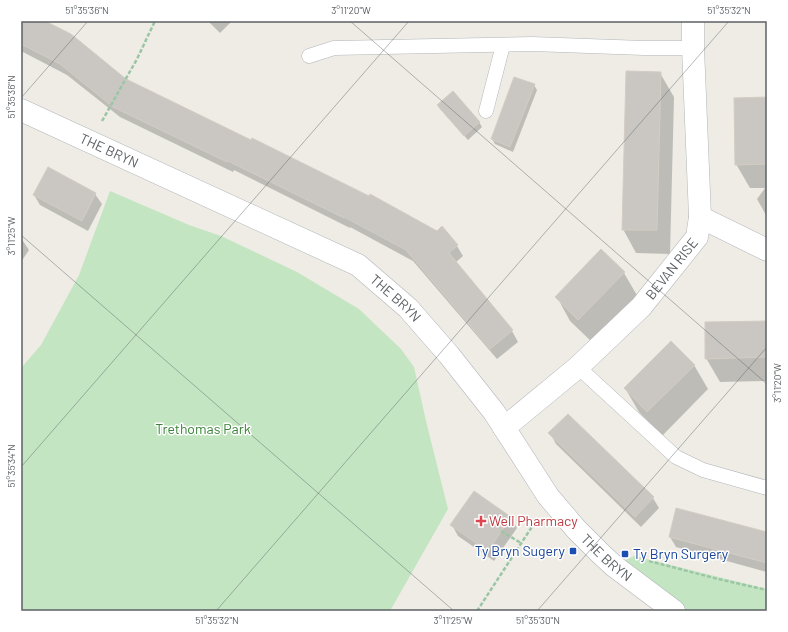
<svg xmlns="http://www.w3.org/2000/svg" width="788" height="632" font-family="Barlow,sans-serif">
<rect width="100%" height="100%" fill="#eeece5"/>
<g fill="#c4e5c2">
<path d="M 110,191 L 189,225 L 221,236 L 297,272 L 359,309 L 401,349 L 414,367 L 426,421 L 448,509 L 390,611 L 21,611 L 21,368 L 41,345 L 79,275 Z"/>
<path d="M 634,556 L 767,589 L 767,611 L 677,611 L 614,566 Z"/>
</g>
<g fill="#0003">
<path d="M 21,21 L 43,21 L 126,80 L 457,246 L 463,256 L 455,263 L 512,331 L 518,342 L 497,359 L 413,261 L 350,227 L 350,228 L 234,170 L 233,172 L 120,117 L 67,75 L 21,51 Z"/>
<path d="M 208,21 L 232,21 L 220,33 Z"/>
<path d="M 660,73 L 674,97 L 670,254 L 636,253 L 623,229 Z"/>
<path d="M 534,85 L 537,90 L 513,152 L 495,144 L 492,139 Z"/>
<path d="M 767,99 L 767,217 L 757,199 L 765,188 L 750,188 L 736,164 Z"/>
<path d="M 438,105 L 479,122 L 482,127 L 468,140 L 441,110 Z"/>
<path d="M 95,194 L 102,204 L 88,231 L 40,205 L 34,195 Z"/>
<path d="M 21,238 L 29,250 L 21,262 Z"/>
<path d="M 624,273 L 638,297 L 593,343 L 570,321 L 557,297 Z"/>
<path d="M 767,322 L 767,381 L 720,382 L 706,358 Z"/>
<path d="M 694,365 L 708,389 L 662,436 L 639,412 L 625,388 Z"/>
<path d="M 550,433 L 653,498 L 659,508 L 641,527 L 556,444 Z"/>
<path d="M 475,493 L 511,518 L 517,528 L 494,561 L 458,536 L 452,525 Z"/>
<path d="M 767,533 L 767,572 L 676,547 L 670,537 Z"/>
</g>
<g fill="#cac7c2" stroke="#d3cdc3">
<path d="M 21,21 L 45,21 L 71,34 L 126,79 L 251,140 L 252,138 L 369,196 L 370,194 L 437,231 L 442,226 L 458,245 L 449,253 L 513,330 L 490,349 L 406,250 L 344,217 L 344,218 L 228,161 L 227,162 L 113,107 L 60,64 L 21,44 Z"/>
<path d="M 626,71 L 661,72 L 657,230 L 622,230 Z"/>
<path d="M 514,77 L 535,84 L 510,147 L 491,139 Z"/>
<path d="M 453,91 L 480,122 L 464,136 L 437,105 Z"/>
<path d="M 767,97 L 767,164 L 735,165 L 734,98 Z"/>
<path d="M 48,167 L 96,193 L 82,221 L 33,195 Z"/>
<path d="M 601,249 L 625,272 L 578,320 L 555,297 Z"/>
<path d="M 767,321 L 767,357 L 705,359 L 705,322 Z"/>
<path d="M 671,341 L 695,365 L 647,412 L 624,388 Z"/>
<path d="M 568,414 L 654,497 L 635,517 L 548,433 Z"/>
<path d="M 474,491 L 511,517 L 488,551 L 450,525 Z"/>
<path d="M 676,508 L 767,532 L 767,563 L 669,537 Z"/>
</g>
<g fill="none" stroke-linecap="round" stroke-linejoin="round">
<g stroke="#b2b5b9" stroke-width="15">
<g id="service">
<path d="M 309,56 L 334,48 L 532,44 L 644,48 L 693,48"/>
<path d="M 486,111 L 503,45"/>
<path d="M 578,367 L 676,457 L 703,470 L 767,488"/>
</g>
</g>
<g stroke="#b2b5b9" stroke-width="23">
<g id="minor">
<path id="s1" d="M 21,110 L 358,265 L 408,308 L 449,355 L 494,412 L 548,496 L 576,529 L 601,554 L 614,566 L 674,611"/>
<path d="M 700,217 L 767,250"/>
<path id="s2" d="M 504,428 L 578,367 L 641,307 L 697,237 L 700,217 L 693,48 L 693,21"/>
</g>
</g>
<g stroke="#9bc6a5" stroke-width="2.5" stroke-dasharray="4 2" stroke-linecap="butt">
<path d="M 102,121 L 137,59 L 155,21"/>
<path d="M 501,531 L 521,543"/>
<path d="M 649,561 L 718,579 L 767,590"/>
<path d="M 477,611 L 537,519"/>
</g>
<use href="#service" stroke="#fff" stroke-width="14"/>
<use href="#minor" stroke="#fff" stroke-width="22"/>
</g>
<path fill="none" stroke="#5c6165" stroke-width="1" stroke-opacity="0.45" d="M 350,21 L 767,384M 21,98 L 88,21M 21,235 L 454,611M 21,467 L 409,21M 216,611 L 729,21M 537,611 L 767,347"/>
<path fill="#e0444e" stroke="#fff" stroke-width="1.5" d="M479 515h4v4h4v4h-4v4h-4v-4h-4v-4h4z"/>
<g fill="#1a4fb4" stroke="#fff" stroke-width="1.5">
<rect x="569" y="547" width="8" height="8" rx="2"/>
<rect x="621" y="550" width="8" height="8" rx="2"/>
</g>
<g text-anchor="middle" stroke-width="3" stroke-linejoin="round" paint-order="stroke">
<g font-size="14" fill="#5c6165" stroke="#fff">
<text dy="5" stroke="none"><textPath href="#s1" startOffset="97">THE BRYN</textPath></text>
<text dy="5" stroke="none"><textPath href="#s2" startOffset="232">BEVAN RISE</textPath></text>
<text dy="5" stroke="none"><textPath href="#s1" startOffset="421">THE BRYN</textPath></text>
<text dy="5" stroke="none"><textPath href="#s1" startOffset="757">THE BRYN</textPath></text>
</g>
<g font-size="14" fill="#388137" stroke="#fff">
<text x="203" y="434">Trethomas Park</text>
</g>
<g font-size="14" fill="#be3a42" stroke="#fff" text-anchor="start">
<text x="489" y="526">Well Pharmacy</text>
</g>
<g font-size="14" fill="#164399" stroke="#fff" text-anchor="end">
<text x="565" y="556">Ty Bryn Sugery</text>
<text x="633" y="559" text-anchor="start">Ty Bryn Surgery</text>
</g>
</g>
<rect width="788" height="632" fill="none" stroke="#ffffff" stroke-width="44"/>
<rect x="22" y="22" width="744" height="588" fill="none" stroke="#5c6165" stroke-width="1.5"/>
<g font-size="10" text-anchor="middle" fill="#5c6165">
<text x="87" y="14">51°35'36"N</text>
<text x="351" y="14">3°11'20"W</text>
<text x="729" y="14">51°35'32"N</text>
<text transform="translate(11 97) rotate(-90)" y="4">51°35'36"N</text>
<text transform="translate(11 236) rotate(-90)" y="4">3°11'25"W</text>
<text transform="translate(777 383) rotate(-90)" y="4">3°11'20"W</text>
<text transform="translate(11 466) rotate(-90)" y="4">51°35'34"N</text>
<text x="217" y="624">51°35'32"N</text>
<text x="453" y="624">3°11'25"W</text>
<text x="538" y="624">51°35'30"N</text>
</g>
</svg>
